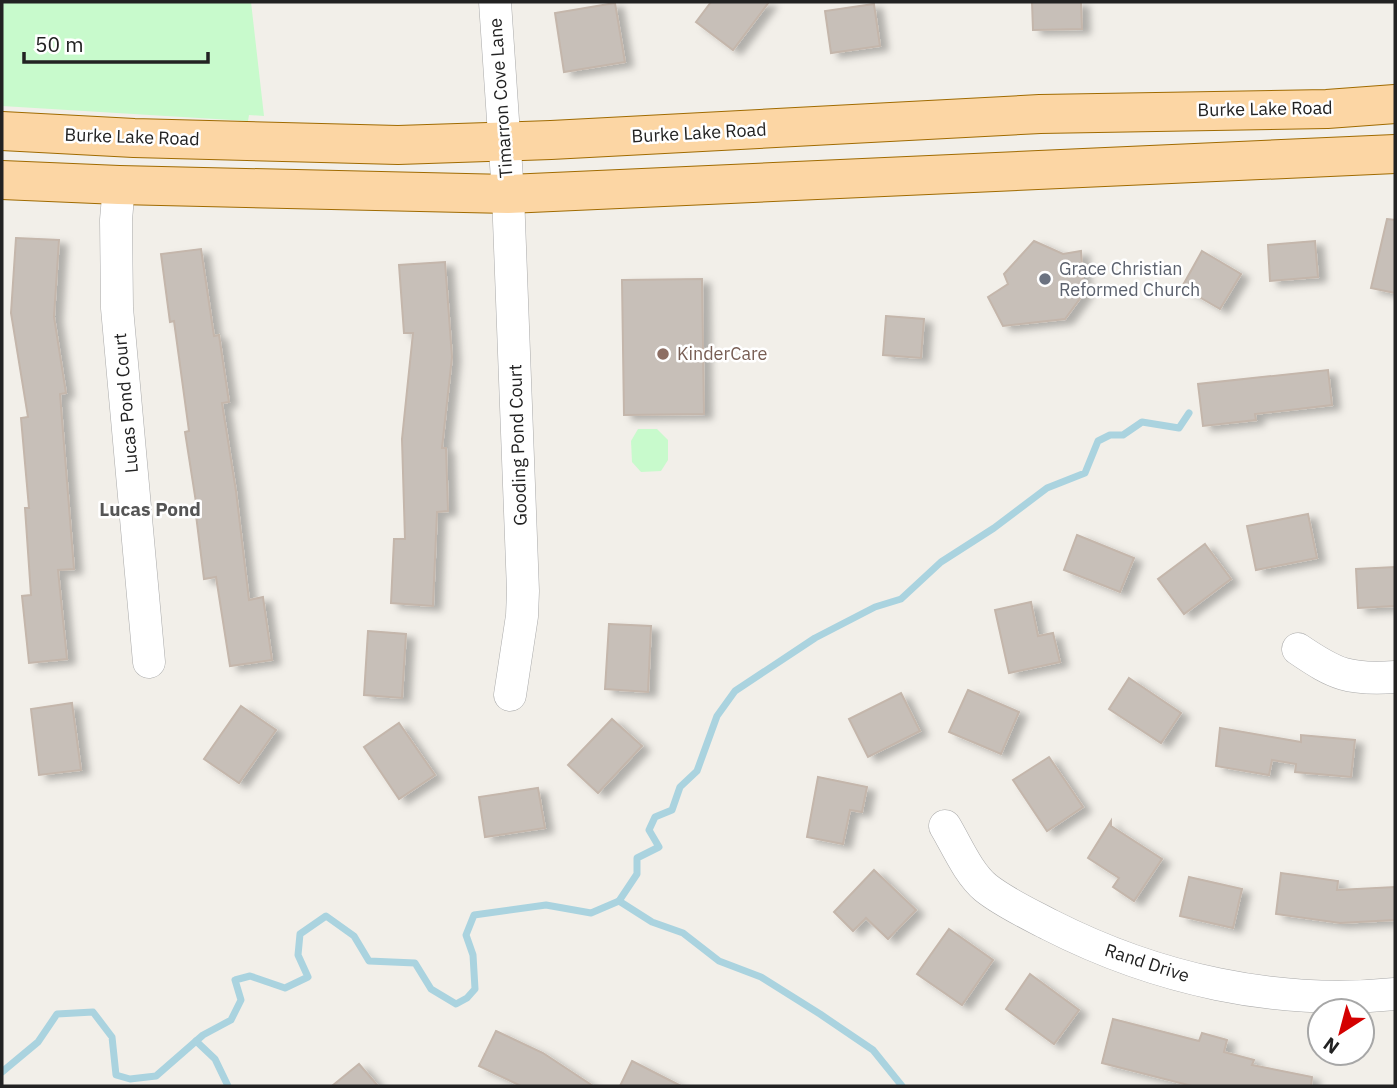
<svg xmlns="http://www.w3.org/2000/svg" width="1397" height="1088" font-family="'IBM Plex Sans',sans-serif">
<defs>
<filter id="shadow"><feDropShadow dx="8" dy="4.5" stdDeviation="3.5" flood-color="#0004"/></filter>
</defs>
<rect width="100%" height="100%" fill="#f2efe9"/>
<g fill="#c8facc">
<path d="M 2,2 L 251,2 L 264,116 L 249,115 L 248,121 L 2,106 Z"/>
<path d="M 638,429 L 657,429 L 668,440 L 668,460 L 661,471 L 641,472 L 632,462 L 631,441 Z"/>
</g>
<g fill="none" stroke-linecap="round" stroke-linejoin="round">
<g stroke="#aad3df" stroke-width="7">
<path d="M 619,901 L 652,922 L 683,933 L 719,961 L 761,977 L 820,1014 L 873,1050 L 902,1086"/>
<path d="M 196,1041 L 215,1059 L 228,1086"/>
<path d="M 2,1072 L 38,1042 L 57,1014 L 93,1012 L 112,1037 L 116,1075 L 130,1079 L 156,1076 L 203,1035 L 231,1020 L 241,1000 L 235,980 L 250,976 L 285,988 L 308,977 L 298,955 L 300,934 L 326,916 L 354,936 L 369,961 L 415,963 L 431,989 L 456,1004 L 467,998 L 475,989 L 473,955 L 466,935 L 474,915 L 546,905 L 591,913 L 619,901 L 637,874 L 637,858 L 659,847 L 649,830 L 655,817 L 672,810 L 680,787 L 697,771 L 717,716 L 735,691 L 815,638 L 875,607 L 901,599 L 941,562 L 994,528 L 1047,488 L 1085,473 L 1098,441 L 1110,435 L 1123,435 L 1142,422 L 1179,428 L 1189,413"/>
</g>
</g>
<g fill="#c7bfb8" stroke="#c4b6ab" stroke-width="2" filter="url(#shadow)">
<path d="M 711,2 L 769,2 L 733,50 L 696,22 Z"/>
<path d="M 1032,2 L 1081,2 L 1082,29 L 1033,30 Z"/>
<path d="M 615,3 L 625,62 L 564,72 L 555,13 Z"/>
<path d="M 874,4 L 880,46 L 831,53 L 825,11 Z"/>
<path d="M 1387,219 L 1395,220 L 1395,293 L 1371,288 Z"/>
<path d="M 16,238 L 59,240 L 54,317 L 66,393 L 60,394 L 74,569 L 58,570 L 67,659 L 29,663 L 22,596 L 31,595 L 25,508 L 29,508 L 21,418 L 28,417 L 11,313 Z"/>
<path d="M 1034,241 L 1063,254 L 1081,251 L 1084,293 L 1065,319 L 1003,326 L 988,297 L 1008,284 L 1004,274 Z"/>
<path d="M 1315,241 L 1318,277 L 1270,281 L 1268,245 Z"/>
<path d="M 201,249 L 214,336 L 219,335 L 229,402 L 222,403 L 236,491 L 249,600 L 263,597 L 272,660 L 230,666 L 216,577 L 204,579 L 196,515 L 198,515 L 185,432 L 189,431 L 174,321 L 170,322 L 161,254 Z"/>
<path d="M 1202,251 L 1241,274 L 1220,309 L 1182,287 Z"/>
<path d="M 445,262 L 452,357 L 442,448 L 446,448 L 448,511 L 437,512 L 433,606 L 391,603 L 394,539 L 405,539 L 402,439 L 413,333 L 404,333 L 399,265 Z"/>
<path d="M 702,279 L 704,414 L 624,415 L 622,280 Z"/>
<path d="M 886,316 L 924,319 L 921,358 L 883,355 Z"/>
<path d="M 1328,370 L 1332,405 L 1255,414 L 1256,420 L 1203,426 L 1198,384 Z"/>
<path d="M 1308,514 L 1317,558 L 1256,570 L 1247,526 Z"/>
<path d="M 1077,535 L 1134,558 L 1120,592 L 1064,570 Z"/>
<path d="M 1205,544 L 1231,579 L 1184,614 L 1158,579 Z"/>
<path d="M 1395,567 L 1395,606 L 1358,608 L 1356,569 Z"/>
<path d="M 1031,602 L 1038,636 L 1053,633 L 1060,662 L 1009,673 L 995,610 Z"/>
<path d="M 609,624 L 651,626 L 648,692 L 605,689 Z"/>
<path d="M 368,631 L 406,634 L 402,698 L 364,695 Z"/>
<path d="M 1129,678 L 1181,713 L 1161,743 L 1109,709 Z"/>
<path d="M 968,690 L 1019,712 L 1001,754 L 949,732 Z"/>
<path d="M 901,693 L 920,731 L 868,757 L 849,719 Z"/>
<path d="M 72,703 L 81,770 L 39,775 L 31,709 Z"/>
<path d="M 241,706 L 276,730 L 239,783 L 204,759 Z"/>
<path d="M 612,719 L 642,746 L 598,793 L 568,765 Z"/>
<path d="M 399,723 L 435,775 L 399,799 L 364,747 Z"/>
<path d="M 1220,728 L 1301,742 L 1301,735 L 1355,740 L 1351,777 L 1295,772 L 1296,764 L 1272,760 L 1269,775 L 1216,766 Z"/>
<path d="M 1049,757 L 1083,807 L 1047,831 L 1013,780 Z"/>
<path d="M 818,777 L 867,787 L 862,812 L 850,810 L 843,844 L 807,837 Z"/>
<path d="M 538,788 L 545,828 L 485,837 L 479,797 Z"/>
<path d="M 1111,821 L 1111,826 L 1162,859 L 1134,901 L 1113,887 L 1119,878 L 1088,858 Z"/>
<path d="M 874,870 L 916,910 L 888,939 L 866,918 L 853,931 L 834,912 Z"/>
<path d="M 1281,873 L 1338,881 L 1337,890 L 1395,887 L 1395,920 L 1340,923 L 1276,914 Z"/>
<path d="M 1189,877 L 1242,889 L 1233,928 L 1180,916 Z"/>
<path d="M 949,929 L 993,960 L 962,1005 L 917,974 Z"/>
<path d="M 1030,974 L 1079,1010 L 1054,1044 L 1006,1009 Z"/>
<path d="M 1113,1019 L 1199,1041 L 1202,1033 L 1227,1040 L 1224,1052 L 1254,1060 L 1252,1065 L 1312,1077 L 1311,1086 L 1192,1086 L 1102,1063 Z"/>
<path d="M 496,1031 L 543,1053 L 593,1086 L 521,1086 L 479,1066 Z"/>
<path d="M 632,1061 L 681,1086 L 620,1086 Z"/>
<path d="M 359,1064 L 378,1086 L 332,1086 Z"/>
</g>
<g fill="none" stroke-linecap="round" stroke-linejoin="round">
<g stroke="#a9a9a9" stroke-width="33">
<g id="minor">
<path d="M 495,2 L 508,194 L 523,591 L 522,616 L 510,695"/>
<path d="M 119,185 L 116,220 L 117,308 L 149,662"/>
<path d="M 1298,649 C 1336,675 1349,680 1395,677"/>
<path d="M 945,826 C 957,846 968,873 986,888 C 1005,903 1029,914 1050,925 C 1156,979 1277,1006 1395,994"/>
</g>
</g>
<g stroke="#a06b00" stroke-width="40">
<g id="major">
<path d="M 2,131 L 134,138 L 398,145 L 551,140 L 1040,114 L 1327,109 L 1395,104"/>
<path d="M 2,180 L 119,185 L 508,194 L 1395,154"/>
</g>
</g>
<use href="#minor" stroke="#fff" stroke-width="32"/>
<use href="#major" stroke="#fcd6a4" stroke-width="38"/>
</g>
<circle fill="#6b7280" stroke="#fff" stroke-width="2.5" cx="1045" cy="279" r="7"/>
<circle fill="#8d6e63" stroke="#fff" stroke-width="2.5" cx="663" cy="354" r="7"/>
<g text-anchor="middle" stroke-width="5" stroke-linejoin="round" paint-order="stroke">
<g font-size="18" fill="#222" stroke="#fff">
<text transform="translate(501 98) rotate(-94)" y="6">Timarron Cove Lane</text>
<text transform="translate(1265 109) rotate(-1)" y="6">Burke Lake Road</text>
<text transform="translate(699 133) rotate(-3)" y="6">Burke Lake Road</text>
<text transform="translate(132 137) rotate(2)" y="6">Burke Lake Road</text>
<text transform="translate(126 403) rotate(-95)" y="6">Lucas Pond Court</text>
<text transform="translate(518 445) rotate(-92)" y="6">Gooding Pond Court</text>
<text transform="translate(1147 963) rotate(18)" y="6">Rand Drive</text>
</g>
<g font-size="18" fill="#5b616d" stroke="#fff" text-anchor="start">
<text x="1059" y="275">Grace Christian<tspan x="1059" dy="21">Reformed Church</tspan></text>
</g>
<g font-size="18" fill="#785e54" stroke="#fff" text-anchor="start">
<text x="677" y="360">KinderCare</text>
</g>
<g font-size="19" font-weight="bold" fill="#555" stroke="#fff">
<text x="150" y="516">Lucas Pond</text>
</g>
</g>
<rect width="1397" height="1088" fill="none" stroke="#222222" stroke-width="7"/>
<g transform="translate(1341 1032) rotate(216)"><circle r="33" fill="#ffffff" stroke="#a7a7a7" stroke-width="2"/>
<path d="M0-5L12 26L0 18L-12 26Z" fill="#d40000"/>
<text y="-10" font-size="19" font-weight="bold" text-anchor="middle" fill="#222222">N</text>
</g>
<path d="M24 52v10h184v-10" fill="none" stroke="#222222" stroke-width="3.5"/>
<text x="35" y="52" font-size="21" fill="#222222" stroke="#ffffff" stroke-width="5" paint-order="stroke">50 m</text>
</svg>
